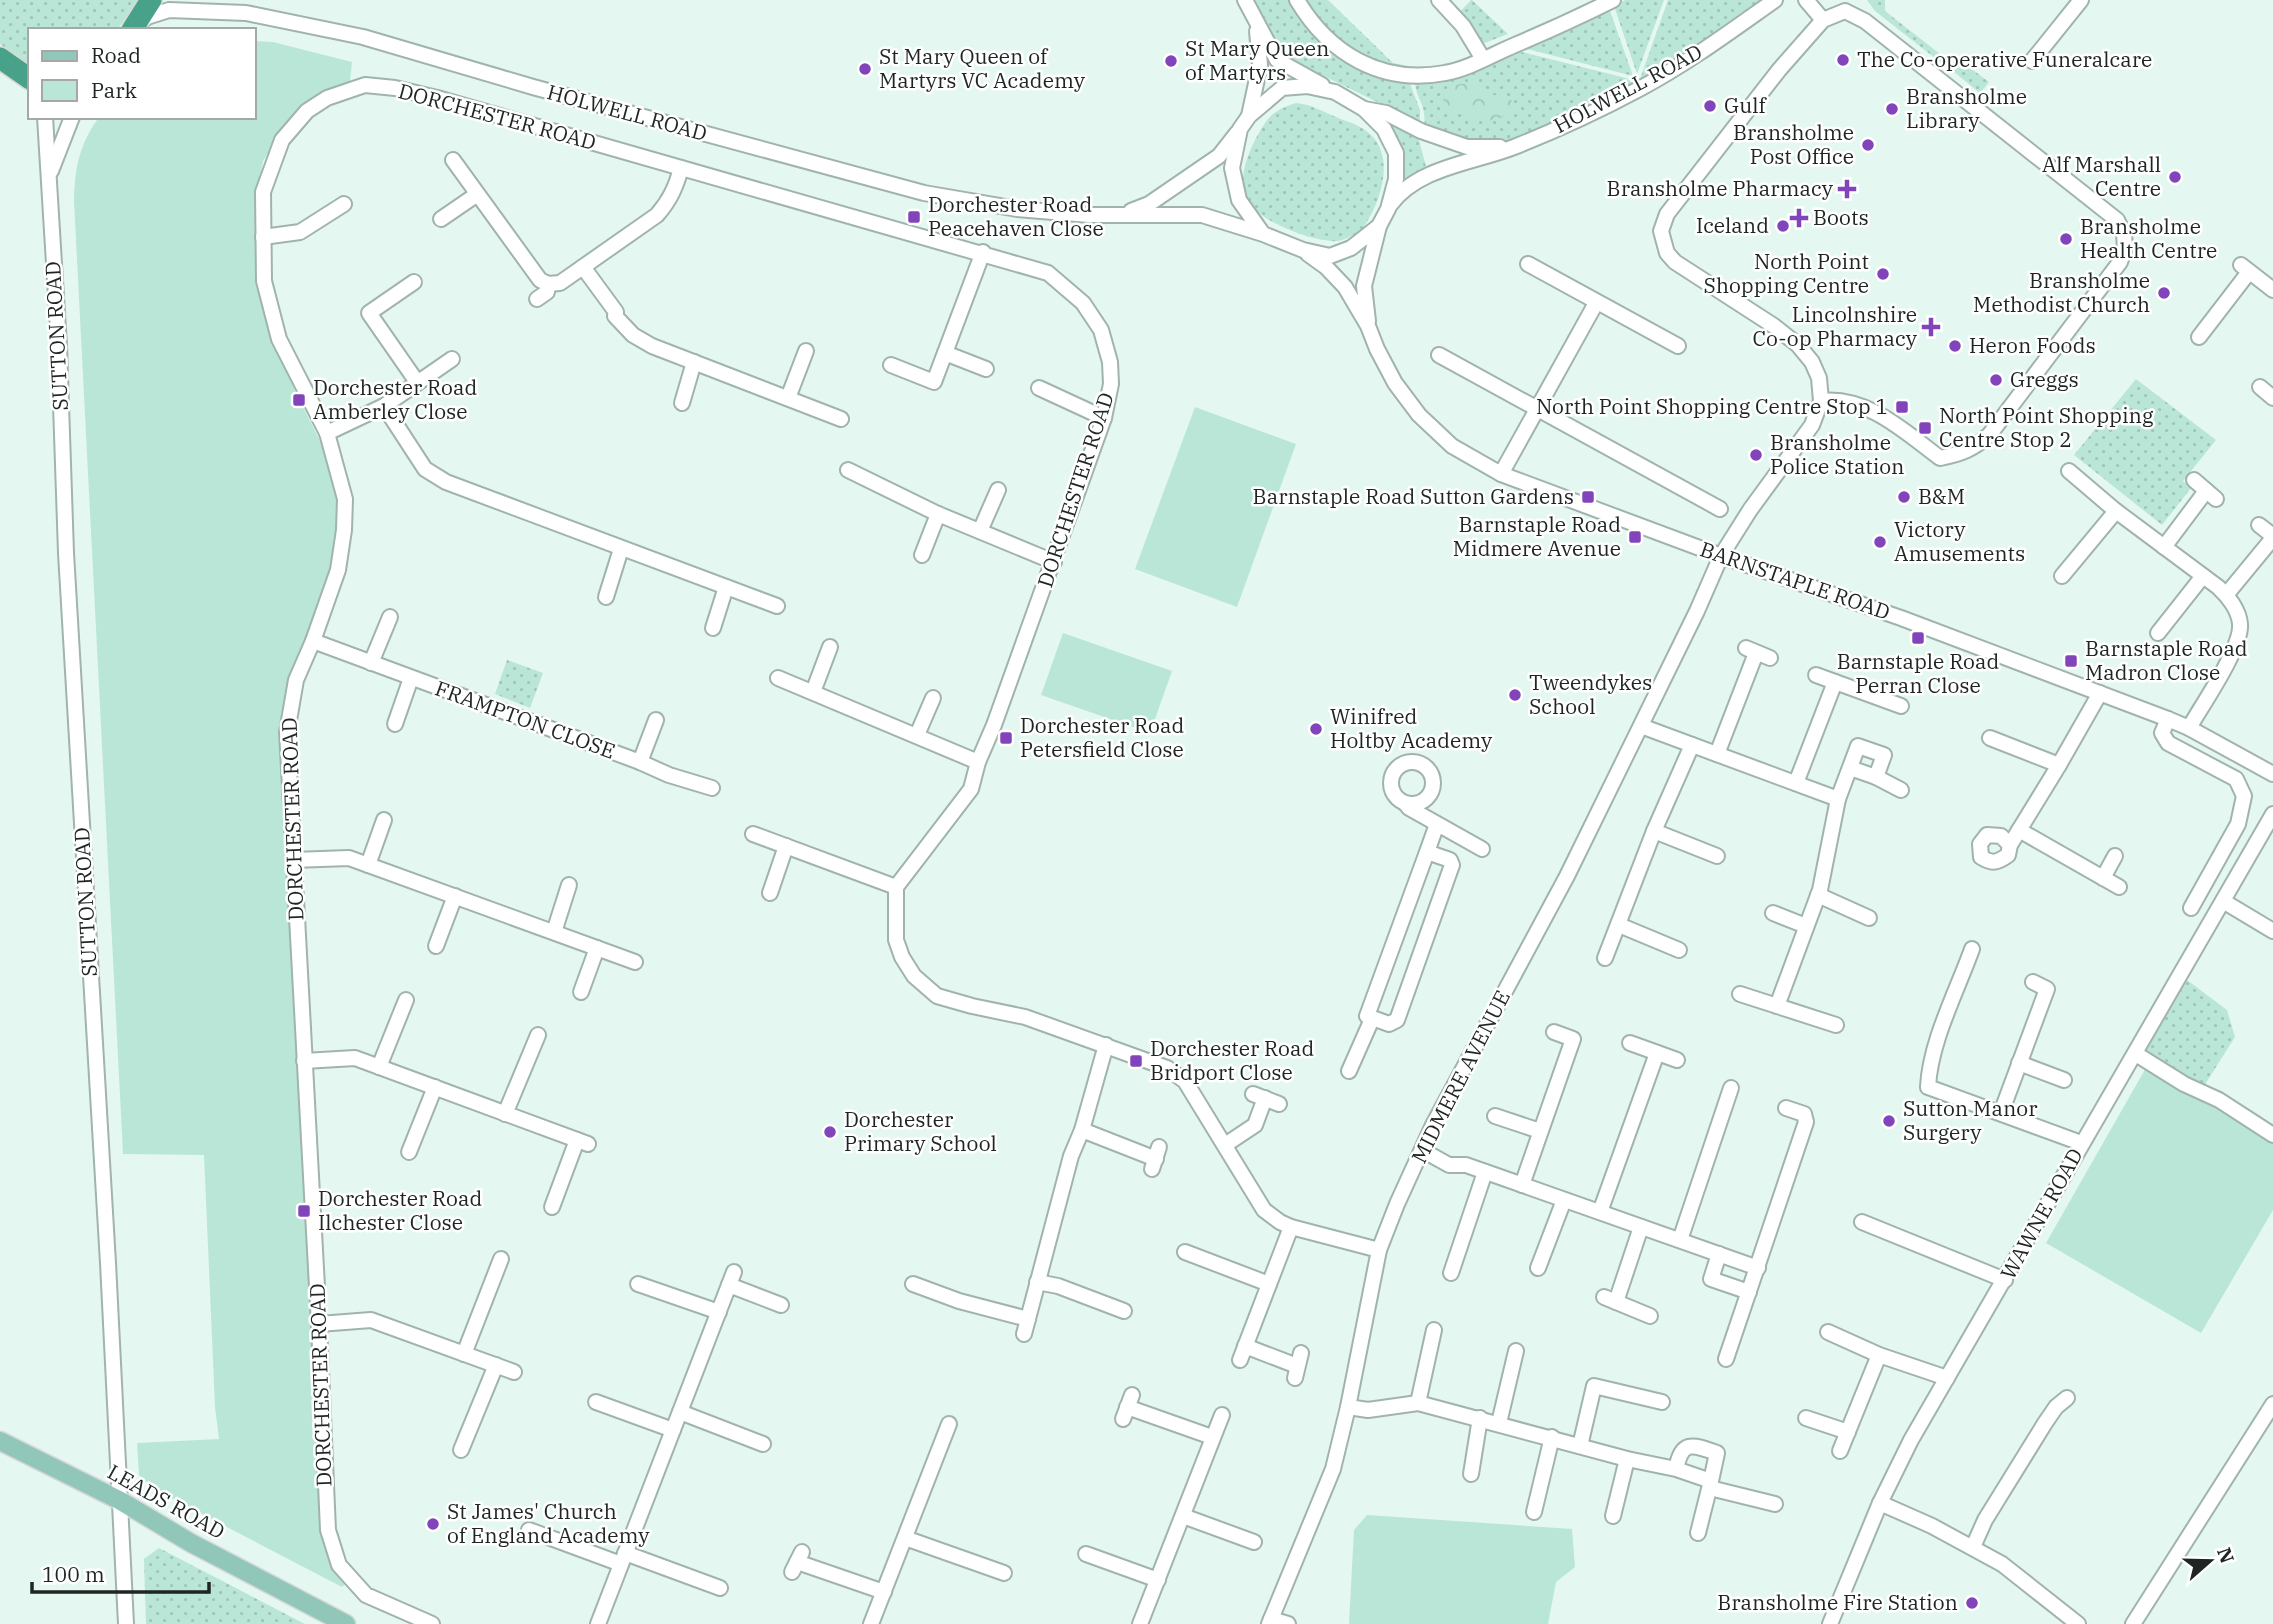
<svg xmlns="http://www.w3.org/2000/svg" width="2273" height="1624" font-family="'IBM Plex Serif',serif">
<defs>
<pattern id="grass-dots" width="8" height="8" patternUnits="userSpaceOnUse" patternTransform="scale(1.75)"><rect width="8" height="8" fill="#bae6d8"/><path d="M2 2h.1M6 6h.1" fill="none" stroke="#9fc5b9" stroke-width="1.8" stroke-linecap="round"/></pattern>
<pattern id="forest-crowns" width="20" height="18" patternUnits="userSpaceOnUse" patternTransform="scale(1.75)"><rect width="20" height="18" fill="#bae6d8"/><path d="M2 6a3 3 0 1 1 6 0M12 15a3 3 0 1 1 6 0" fill="none" stroke="#9fc5b9"/></pattern>
</defs>
<rect width="100%" height="100%" fill="#e4f8f1"/>
<g fill="url(#grass-dots)">
<path d="M 0,0 L 138,0 L 117,30 L 30,30 L 30,65 L 0,44 Z"/>
<path d="M 1253,0 L 1293,0 L 1310,28 L 1409,81 L 1420,110 L 1420,123 L 1285,57 L 1279,52 Z"/>
<path d="M 1305,0 L 1328,0 L 1393,63 L 1409,66 L 1409,69 L 1371,62 L 1331,36 Z"/>
<path d="M 1471,0 L 1472,0 L 1508,34 L 1482,44 L 1459,13 Z"/>
<path d="M 1625,0 L 1664,0 L 1637,74 L 1614,6 Z"/>
<path d="M 1668,0 L 1766,0 L 1666,66 L 1640,79 Z"/>
<path d="M 1867,0 L 1885,0 L 1885,11 L 1949,61 L 1945,66 L 1875,11 Z"/>
<path d="M 1609,8 L 1633,76 L 1523,48 Z"/>
<path d="M 1518,51 L 1626,78 L 1633,83 C 1594,104 1526,146 1480,143 C 1462,142 1441,132 1424,126 C 1427,104 1416,100 1415,82 L 1446,80 Z"/>
<path d="M 1973,54 L 1965,64 L 1989,82 L 1980,93 L 1949,68 L 1956,58 Z"/>
<path d="M 1296,103 C 1310,104 1322,111 1336,117 C 1345,121 1357,124 1365,130 C 1397,152 1382,199 1365,225 C 1360,232 1346,240 1338,241 C 1314,243 1260,222 1248,201 C 1237,182 1246,158 1255,140 C 1267,118 1271,111 1296,103 Z"/>
<path d="M 1390,120 L 1417,133 L 1427,170 L 1404,179 C 1404,157 1402,140 1388,122 Z"/>
<path d="M 2136,379 L 2216,440 L 2183,481 L 2191,488 L 2162,525 L 2074,455 Z"/>
<path d="M 507,660 L 543,673 L 530,708 L 495,694 Z"/>
<path d="M 2187,980 L 2227,1010 L 2235,1037 L 2204,1086 L 2186,1079 L 2145,1052 Z"/>
<path d="M 159,1548 L 305,1624 L 146,1624 L 144,1559 Z"/>
</g>
<path fill="url(#forest-crowns)" d="M 1469,83 L 1478,84 L 1486,95 C 1499,95 1511,94 1516,108 L 1511,112 L 1504,114 L 1498,121 L 1470,118 L 1446,108 L 1443,98 C 1448,85 1456,84 1469,83 Z"/>
<g fill="#bae6d8">
<path d="M 254,41 L 273,42 L 352,62 L 350,82 L 312,102 L 292,117 L 263,161 L 255,202 L 256,250 L 273,338 L 296,393 L 326,453 L 336,482 L 340,511 L 336,561 L 292,676 L 289,883 L 322,1529 L 334,1567 L 346,1583 L 342,1587 L 154,1489 L 139,1475 L 137,1443 L 219,1439 L 215,1407 L 204,1155 L 123,1154 L 74,201 C 75,167 79,145 99,117 L 254,117 Z"/>
<path d="M 1195,407 L 1296,444 L 1237,607 L 1135,569 Z"/>
<path d="M 1063,633 L 1172,671 L 1150,733 L 1041,695 Z"/>
<path d="M 2147,1066 L 2273,1140 L 2273,1210 L 2201,1333 L 2046,1243 Z"/>
<path d="M 1367,1515 L 1572,1529 L 1575,1567 L 1556,1582 L 1548,1624 L 1349,1624 L 1354,1530 Z"/>
</g>
<g fill="none" stroke-linecap="round" stroke-linejoin="round">
<g stroke="#a1b3ad" stroke-width="18">
<g id="minor">
<path d="M 1245,0 L 1277,60 L 1322,85"/>
<path d="M 1297,0 C 1329,54 1382,85 1445,73 C 1469,69 1493,54 1515,45 C 1548,31 1581,16 1613,0"/>
<path d="M 1439,0 L 1463,26 L 1483,59"/>
<path d="M 1806,0 L 1823,20"/>
<path d="M 1845,11 L 1865,21 L 2117,220 L 2124,234 L 2125,248 L 2120,262 L 1990,434 C 1974,449 1961,454 1940,458 C 1905,432 1868,396 1821,401 L 1819,378 L 1812,362 L 1798,345 L 1774,326 L 1675,262 L 1667,253 L 1661,231 L 1667,214 L 1779,70 L 1823,20 Z"/>
<path d="M 139,23 L 147,17 L 169,10 L 246,13 L 363,37 L 533,87 L 924,193 L 1017,209 L 1089,215 L 1202,215 L 1263,234 L 1303,250 L 1330,256 L 1351,248 L 1379,226 L 1388,209 L 1396,179 L 1396,153 L 1384,129 L 1364,109 L 1335,92 L 1307,86 L 1282,88 L 1249,116 L 1240,129 L 1232,168 L 1239,200 L 1263,234"/>
<path d="M 2032,61 L 2081,0"/>
<path d="M 1364,109 L 1386,113 L 1421,131 L 1467,147 L 1500,147"/>
<path d="M 1249,116 L 1260,65 L 1257,31"/>
<path d="M 45,117 L 59,345 L 66,553 L 108,1263 L 126,1624"/>
<path d="M 453,160 L 540,280 L 548,284 L 560,283 L 657,215 C 670,200 676,187 681,168"/>
<path d="M 51,171 L 72,117"/>
<path d="M 1390,205 C 1418,167 1473,163 1514,147 C 1557,130 1600,110 1641,88 C 1688,63 1731,31 1775,0"/>
<path d="M 1131,211 L 1149,204 L 1219,156 L 1237,133"/>
<path d="M 441,219 L 476,195"/>
<path d="M 263,237 L 300,232 L 344,204"/>
<path d="M 1308,254 L 1326,267 L 1345,287 L 1368,326 L 1377,349 L 1395,383 L 1419,415 L 1452,446 L 1501,474 L 1721,556 L 1901,618 L 2168,719 L 2189,728 L 2273,774"/>
<path d="M 1528,264 L 1678,346"/>
<path d="M 2241,265 L 2273,290"/>
<path d="M 583,267 L 616,312 L 615,316 L 633,335 L 652,346 L 841,419"/>
<path d="M 414,282 L 369,313 L 417,382"/>
<path d="M 537,299 L 547,292 L 548,284"/>
<path d="M 1368,321 L 1364,286 L 1379,226"/>
<path d="M 2199,337 L 2249,272"/>
<path d="M 945,353 L 986,369"/>
<path d="M 1439,355 L 1720,509"/>
<path d="M 891,365 L 934,382 L 983,252"/>
<path d="M 2260,387 L 2273,398"/>
<path d="M 1039,388 L 1104,418"/>
<path d="M 788,398 L 806,351"/>
<path d="M 682,403 L 694,362"/>
<path d="M 384,406 L 425,469 L 446,482 L 777,606"/>
<path d="M 327,433 L 384,406 L 452,359"/>
<path d="M 848,470 L 938,514 L 1054,562"/>
<path d="M 2069,471 L 2116,511 L 2218,587 C 2228,596 2239,610 2240,624 C 2242,648 2202,705 2189,728"/>
<path d="M 1501,474 L 1596,303"/>
<path d="M 2194,480 L 2216,499"/>
<path d="M 2259,525 L 2273,536"/>
<path d="M 980,531 L 998,490"/>
<path d="M 2164,547 L 2206,491"/>
<path d="M 922,555 L 938,514"/>
<path d="M 2062,576 L 2116,511"/>
<path d="M 2226,595 L 2273,538"/>
<path d="M 606,597 L 621,549"/>
<path d="M 713,628 L 726,587"/>
<path d="M 2158,633 L 2203,576"/>
<path d="M 313,641 L 640,762 L 669,775 L 712,788"/>
<path d="M 1746,648 L 1770,658"/>
<path d="M 371,663 L 390,617"/>
<path d="M 1816,675 L 1901,706"/>
<path d="M 778,678 L 978,762"/>
<path d="M 813,692 L 830,647"/>
<path d="M 2168,719 L 2162,733 L 2168,743 L 2236,779 L 2244,796 L 2238,824 L 2191,908"/>
<path d="M 395,724 L 411,678"/>
<path d="M 1641,726 L 1838,799 L 1820,890 L 1777,1006"/>
<path d="M 917,735 L 933,698"/>
<path d="M 1990,738 L 2059,765"/>
<path d="M 1717,754 L 1756,653"/>
<circle cx="1412" cy="783" r="21"/>
<path d="M 640,762 L 656,720"/>
<path d="M 1876,777 L 1901,790"/>
<path d="M 1796,783 L 1835,682"/>
<path d="M 1838,799 L 1858,746 L 1884,755 L 1876,777 L 1850,768"/>
<path d="M 1405,803 L 1409,808 L 1482,849"/>
<path d="M 2019,830 L 2119,887"/>
<path d="M 1654,831 L 1717,856"/>
<path d="M 753,834 L 896,887"/>
<path d="M 2010,845 L 2001,836 L 1987,835 L 1980,844 L 1981,857 C 1992,864 1997,863 2008,855 L 2010,845 L 2059,765 L 2100,693"/>
<path d="M 1427,852 L 1367,1016 L 1389,1024 L 1397,1020 L 1452,865 L 1450,860 L 1427,852 L 1437,824"/>
<path d="M 293,860 L 349,858 L 635,962"/>
<path d="M 368,865 L 384,820"/>
<path d="M 2103,878 L 2115,856"/>
<path d="M 770,893 L 786,846"/>
<path d="M 1818,895 L 1869,918"/>
<path d="M 2223,901 L 2273,931"/>
<path d="M 1773,913 L 1806,926"/>
<path d="M 1619,925 L 1679,950"/>
<path d="M 554,932 L 569,885"/>
<path d="M 436,946 L 455,896"/>
<path d="M 1972,949 C 1957,991 1930,1042 1928,1087 L 2081,1143"/>
<path d="M 1605,958 L 1654,831 L 1692,745"/>
<path d="M 581,992 L 597,948"/>
<path d="M 1740,994 L 1836,1025"/>
<path d="M 1630,1043 L 1677,1060"/>
<path d="M 2136,1054 L 2184,1084 L 2219,1100 L 2273,1135"/>
<path d="M 304,1061 L 355,1058 L 588,1144"/>
<path d="M 2019,1063 L 2064,1080"/>
<path d="M 379,1067 L 406,1000"/>
<path d="M 1349,1071 L 1372,1019"/>
<path d="M 1253,1094 L 1279,1104"/>
<path d="M 2001,1113 L 2047,989 L 2033,982"/>
<path d="M 505,1114 L 538,1035"/>
<path d="M 1495,1116 L 1540,1131"/>
<path d="M 1082,1130 L 1156,1159"/>
<path d="M 1225,1145 L 1255,1125 L 1265,1098"/>
<path d="M 1422,1150 L 1449,1165 L 1466,1165 L 1758,1268"/>
<path d="M 409,1152 L 435,1087"/>
<path d="M 1152,1169 L 1159,1147"/>
<path d="M 1522,1185 L 1573,1039 L 1554,1032"/>
<path d="M 552,1207 L 577,1140"/>
<path d="M 1600,1212 L 1657,1053"/>
<path d="M 1862,1222 L 2005,1280"/>
<path d="M 1680,1240 L 1731,1088"/>
<path d="M 1185,1252 L 1269,1284"/>
<path d="M 1719,1254 L 1711,1279 L 1749,1292"/>
<path d="M 1538,1268 L 1564,1200"/>
<path d="M 1451,1273 L 1485,1172"/>
<path d="M 1037,1282 L 1058,1286 L 1124,1311"/>
<path d="M 638,1284 L 719,1312"/>
<path d="M 913,1284 L 959,1301 L 1028,1319"/>
<path d="M 729,1285 L 781,1305"/>
<path d="M 1604,1297 L 1650,1316"/>
<path d="M 1616,1302 L 1641,1227"/>
<path d="M 319,1324 L 371,1320 L 514,1372"/>
<path d="M 1828,1332 L 1879,1355 L 1947,1378"/>
<path d="M 1024,1334 L 1071,1156 L 1082,1130 L 1106,1045"/>
<path d="M 1245,1346 L 1297,1366"/>
<path d="M 464,1354 L 501,1259"/>
<path d="M 1726,1359 L 1806,1122 L 1804,1114 L 1786,1108"/>
<path d="M 1240,1360 L 1291,1227"/>
<path d="M 1295,1378 L 1301,1353"/>
<path d="M 596,1402 L 673,1430"/>
<path d="M 1418,1403 L 1434,1330"/>
<path d="M 1127,1407 L 1212,1437"/>
<path d="M 1348,1407 L 1368,1410 L 1418,1403 L 1627,1459 L 1676,1469 L 1711,1481 L 1717,1453 C 1692,1444 1682,1440 1676,1469"/>
<path d="M 680,1412 L 763,1444"/>
<path d="M 1806,1418 L 1848,1432"/>
<path d="M 1123,1419 L 1132,1395"/>
<path d="M 1499,1423 L 1516,1351"/>
<path d="M 1580,1446 L 1594,1386 L 1662,1402"/>
<path d="M 461,1450 L 496,1365"/>
<path d="M 1840,1451 L 1879,1355"/>
<path d="M 1471,1474 L 1480,1418"/>
<path d="M 1710,1488 L 1775,1504"/>
<path d="M 1880,1503 L 1932,1526 L 2002,1564 L 2078,1624"/>
<path d="M 1534,1512 L 1552,1437"/>
<path d="M 1183,1516 L 1254,1542"/>
<path d="M 1613,1516 L 1627,1459"/>
<path d="M 529,1530 L 621,1564"/>
<path d="M 1698,1533 L 1711,1481"/>
<path d="M 905,1538 L 1004,1573"/>
<path d="M 1973,1547 L 1985,1520 L 2045,1423 L 2056,1407 L 2067,1398"/>
<path d="M 625,1553 L 720,1588"/>
<path d="M 1086,1554 L 1158,1580"/>
<path d="M 797,1562 L 884,1592"/>
<path d="M 792,1572 L 802,1552"/>
<path d="M 1271,1619 L 1288,1624"/>
<path d="M 432,1624 L 366,1595 L 339,1565 L 328,1530 L 319,1324 L 287,732 L 296,680 L 313,641 L 338,570 L 344,530 L 345,499 L 327,433 L 279,339 L 264,281 L 263,192 L 282,140 L 307,111 L 327,98 L 365,85 L 395,88 L 437,98 L 1048,273 L 1083,303 L 1101,330 L 1110,362 L 1111,384 L 1104,418 L 994,725 L 978,762 L 971,789 L 896,887 L 896,940 L 902,957 L 914,976 L 937,996 L 972,1006 L 1025,1017 L 1167,1068 L 1185,1081 L 1264,1210 L 1280,1222 L 1291,1227 L 1379,1250"/>
<path d="M 598,1624 L 734,1272"/>
<path d="M 871,1624 L 949,1424"/>
<path d="M 1140,1624 L 1222,1415"/>
<path d="M 1269,1624 L 1333,1469 L 1348,1407 L 1379,1250 L 1397,1204 L 1433,1125 L 1567,876 L 1697,611 L 1721,556 L 1750,510 L 1812,425 L 1821,401"/>
<path d="M 1830,1624 L 1880,1503 L 1911,1440 L 2273,814"/>
<path d="M 2133,1624 L 2273,1404"/>
</g>
</g>
<g stroke="#d6d8d7" stroke-width="21">
<path id="major" d="M 0,1441 L 119,1500 L 191,1543 L 346,1624"/>
</g>
<g stroke="#d6d8d7" stroke-width="24">
<g id="highway">
<path d="M 132,30 L 151,0"/>
<path d="M 0,58 L 30,79"/>
</g>
</g>
<use href="#minor" stroke="#fff" stroke-width="14"/>
<use href="#major" stroke="#91c7b9" stroke-width="18"/>
<use href="#highway" stroke="#48a28a" stroke-width="21"/>
</g>
<g fill="#8244ba" stroke="#fff" stroke-width="2.5">
<circle cx="1843" cy="60" r="7"/>
<circle cx="1171" cy="61" r="7"/>
<circle cx="865" cy="69" r="7"/>
<circle cx="1710" cy="106" r="7"/>
<circle cx="1892" cy="109" r="7"/>
<circle cx="1868" cy="145" r="7"/>
<circle cx="2175" cy="177" r="7"/>
<path d="M1843.5 178.5h7v7h7v7h-7v7h-7v-7h-7v-7h7z"/>
<rect x="907" y="210" width="14" height="14" rx="3.5"/>
<path d="M1795.5 207.5h7v7h7v7h-7v7h-7v-7h-7v-7h7z"/>
<circle cx="1783" cy="226" r="7"/>
<circle cx="2066" cy="239" r="7"/>
<circle cx="1883" cy="274" r="7"/>
<circle cx="2164" cy="293" r="7"/>
<path d="M1927.5 316.5h7v7h7v7h-7v7h-7v-7h-7v-7h7z"/>
<circle cx="1955" cy="346" r="7"/>
<circle cx="1996" cy="380" r="7"/>
<rect x="292" y="393" width="14" height="14" rx="3.5"/>
<rect x="1895" y="400" width="14" height="14" rx="3.5"/>
<rect x="1918" y="421" width="14" height="14" rx="3.5"/>
<circle cx="1756" cy="455" r="7"/>
<rect x="1581" y="490" width="14" height="14" rx="3.5"/>
<circle cx="1904" cy="497" r="7"/>
<rect x="1628" y="530" width="14" height="14" rx="3.5"/>
<circle cx="1880" cy="542" r="7"/>
<rect x="1911" y="631" width="14" height="14" rx="3.5"/>
<rect x="2064" y="654" width="14" height="14" rx="3.5"/>
<circle cx="1515" cy="695" r="7"/>
<circle cx="1316" cy="729" r="7"/>
<rect x="999" y="731" width="14" height="14" rx="3.5"/>
<rect x="1129" y="1054" width="14" height="14" rx="3.5"/>
<circle cx="1889" cy="1121" r="7"/>
<circle cx="830" cy="1132" r="7"/>
<rect x="297" y="1204" width="14" height="14" rx="3.5"/>
<circle cx="433" cy="1524" r="7"/>
<circle cx="1972" cy="1603" r="7"/>
</g>
<g text-anchor="middle" stroke-width="5" stroke-linejoin="round" paint-order="stroke">
<g font-size="21" fill="#1e2523" stroke="#fff" text-anchor="start">
<text x="1185" y="56">St Mary Queen<tspan x="1185" dy="24">of Martyrs</tspan></text>
<text x="879" y="64">St Mary Queen of<tspan x="879" dy="24">Martyrs VC Academy</tspan></text>
<text x="1857" y="67">The Co-operative Funeralcare</text>
<text x="1906" y="104">Bransholme<tspan x="1906" dy="24">Library</tspan></text>
<text x="1724" y="113">Gulf</text>
<text x="1854" y="140" text-anchor="end">Bransholme<tspan x="1854" dy="24">Post Office</tspan></text>
<text x="2161" y="172" text-anchor="end">Alf Marshall<tspan x="2161" dy="24">Centre</tspan></text>
<text x="1833" y="196" text-anchor="end">Bransholme Pharmacy</text>
<text x="928" y="212">Dorchester Road<tspan x="928" dy="24">Peacehaven Close</tspan></text>
<text x="1813" y="225">Boots</text>
<text x="1769" y="233" text-anchor="end">Iceland</text>
<text x="2080" y="234">Bransholme<tspan x="2080" dy="24">Health Centre</tspan></text>
<text x="1869" y="269" text-anchor="end">North Point<tspan x="1869" dy="24">Shopping Centre</tspan></text>
<text x="2150" y="288" text-anchor="end">Bransholme<tspan x="2150" dy="24">Methodist Church</tspan></text>
<text x="1917" y="322" text-anchor="end">Lincolnshire<tspan x="1917" dy="24">Co-op Pharmacy</tspan></text>
<text x="1969" y="353">Heron Foods</text>
<text x="2010" y="387">Greggs</text>
<text x="313" y="395">Dorchester Road<tspan x="313" dy="24">Amberley Close</tspan></text>
<text x="1888" y="414" text-anchor="end">North Point Shopping Centre Stop 1</text>
<text x="1939" y="423">North Point Shopping<tspan x="1939" dy="24">Centre Stop 2</tspan></text>
<text x="1770" y="450">Bransholme<tspan x="1770" dy="24">Police Station</tspan></text>
<text x="1574" y="504" text-anchor="end">Barnstaple Road Sutton Gardens</text>
<text x="1918" y="504">B&amp;M</text>
<text x="1621" y="532" text-anchor="end">Barnstaple Road<tspan x="1621" dy="24">Midmere Avenue</tspan></text>
<text x="1894" y="537">Victory<tspan x="1894" dy="24">Amusements</tspan></text>
<text x="2085" y="656">Barnstaple Road<tspan x="2085" dy="24">Madron Close</tspan></text>
<text x="1918" y="669" text-anchor="middle">Barnstaple Road<tspan x="1918" dy="24">Perran Close</tspan></text>
<text x="1529" y="690">Tweendykes<tspan x="1529" dy="24">School</tspan></text>
<text x="1330" y="724">Winifred<tspan x="1330" dy="24">Holtby Academy</tspan></text>
<text x="1020" y="733">Dorchester Road<tspan x="1020" dy="24">Petersfield Close</tspan></text>
<text x="1150" y="1056">Dorchester Road<tspan x="1150" dy="24">Bridport Close</tspan></text>
<text x="1903" y="1116">Sutton Manor<tspan x="1903" dy="24">Surgery</tspan></text>
<text x="844" y="1127">Dorchester<tspan x="844" dy="24">Primary School</tspan></text>
<text x="318" y="1206">Dorchester Road<tspan x="318" dy="24">Ilchester Close</tspan></text>
<text x="447" y="1519">St James' Church<tspan x="447" dy="24">of England Academy</tspan></text>
<text x="1958" y="1610" text-anchor="end">Bransholme Fire Station</text>
</g>
<g font-size="21" fill="#1e2523" stroke="#fff">
<text transform="translate(1628 89) rotate(-28)" y="7">HOLWELL ROAD</text>
<text transform="translate(627 113) rotate(15)" y="7">HOLWELL ROAD</text>
<text transform="translate(497 117) rotate(15)" y="7">DORCHESTER ROAD</text>
<text transform="translate(57 336) rotate(-93)" y="7">SUTTON ROAD</text>
<text transform="translate(1076 490) rotate(-72)" y="7">DORCHESTER ROAD</text>
<text transform="translate(1795 581) rotate(19)" y="7">BARNSTAPLE ROAD</text>
<text transform="translate(525 720) rotate(20)" y="7">FRAMPTON CLOSE</text>
<text transform="translate(293 819) rotate(-92)" y="7">DORCHESTER ROAD</text>
<text transform="translate(86 902) rotate(-93)" y="7">SUTTON ROAD</text>
<text transform="translate(1461 1077) rotate(-63)" y="7">MIDMERE AVENUE</text>
<text transform="translate(2042 1214) rotate(-61)" y="7">WAWNE ROAD</text>
<text transform="translate(321 1385) rotate(-92)" y="7">DORCHESTER ROAD</text>
<text transform="translate(166 1502) rotate(29)" y="7">LEADS ROAD</text>
</g>
</g>
<rect x="28" y="28" width="228" height="91" fill="#ffffff" stroke="#a5a8a7" stroke-width="2"/>
<rect x="42" y="51" width="35" height="10" fill="#91c7b9" stroke="#a5a8a7" stroke-width="2"/>
<text x="91" y="63" font-size="21" fill="#1e2523">Road</text>
<rect x="42" y="80" width="35" height="21" fill="#bae6d8" stroke="#a5a8a7" stroke-width="2"/>
<text x="91" y="98" font-size="21" fill="#1e2523">Park</text>
<g transform="translate(2210 1561) rotate(70)" stroke="#ffffff" stroke-width="5" paint-order="stroke">
<path d="M0-5L12 26L0 18L-12 26Z" fill="#1e2523"/>
<text y="-10" font-size="19" font-weight="bold" text-anchor="middle" fill="#1e2523">N</text>
</g>
<path d="M32 1582v10h177v-10" fill="none" stroke="#1e2523" stroke-width="3.5"/>
<text x="42" y="1582" font-size="21" fill="#1e2523" stroke="#ffffff" stroke-width="5" paint-order="stroke">100 m</text>
</svg>
